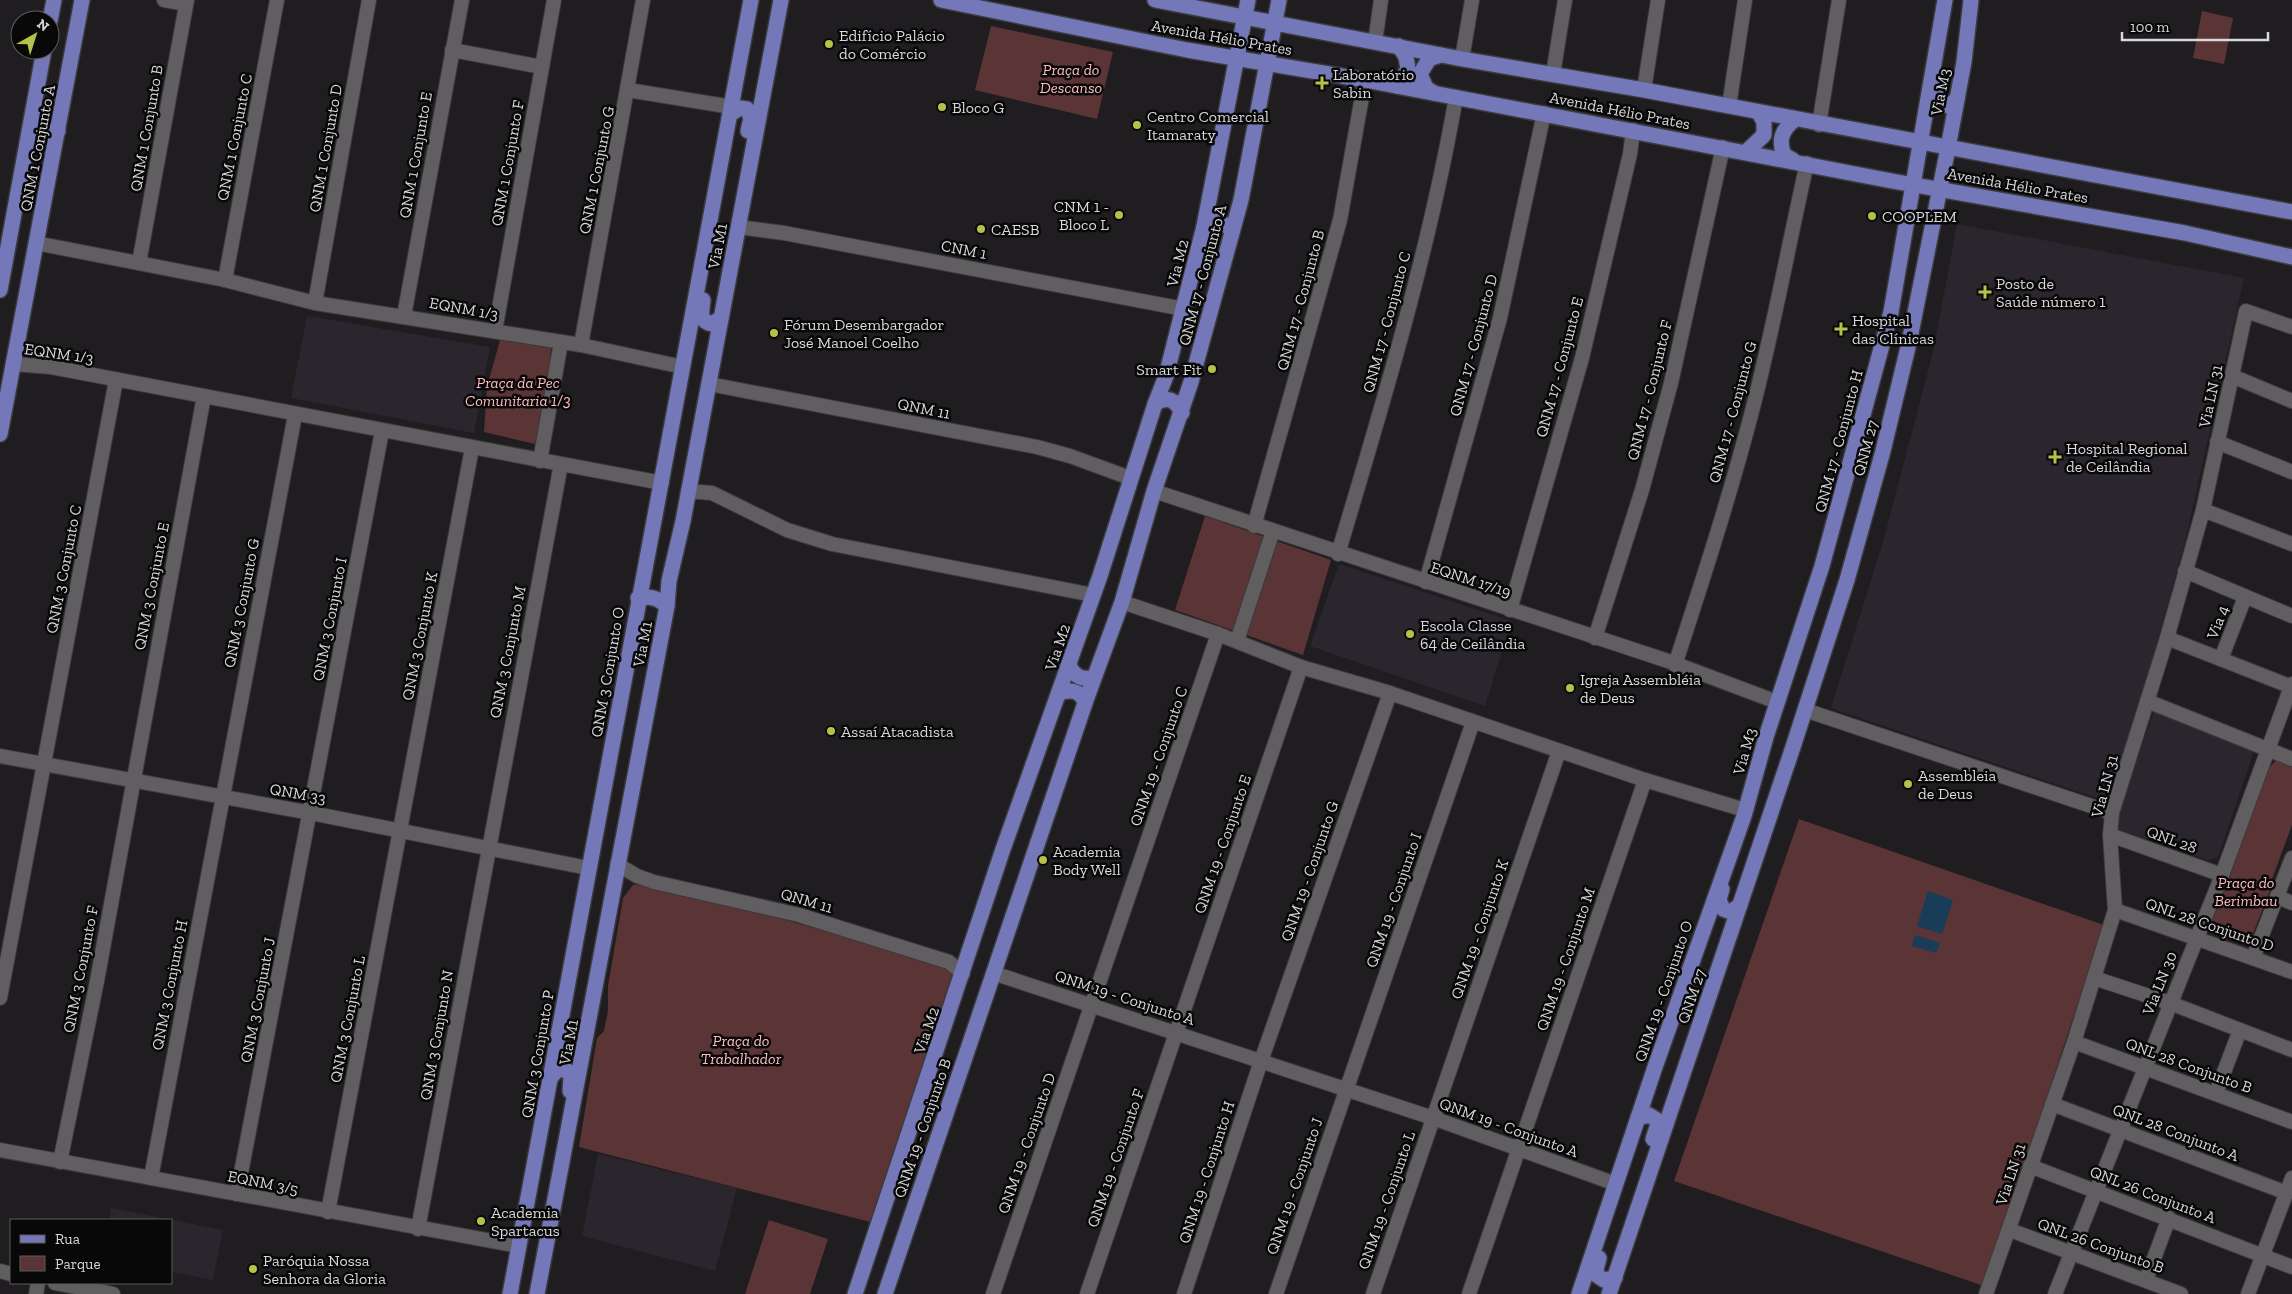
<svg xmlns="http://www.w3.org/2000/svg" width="2292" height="1294" font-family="'Zilla Slab',serif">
<rect width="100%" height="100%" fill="#1f1d20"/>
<g fill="#2b262e">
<path d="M 1957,224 L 2244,278 L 2185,542 L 2149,673 L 2109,802 L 1831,708 L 1883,542 L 1933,352 Z"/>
<path d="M 307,316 L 490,347 L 474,433 L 291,398 Z"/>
<path d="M 1339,564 L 1511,621 L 1485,706 L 1310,646 Z"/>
<path d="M 2154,711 L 2254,751 L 2218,857 L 2208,860 L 2113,828 Z"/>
<path d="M 598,1154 L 737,1188 L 715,1271 L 582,1236 Z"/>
<path d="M 111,1208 L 223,1230 L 213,1280 L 171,1272 L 171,1220 L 109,1220 Z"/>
</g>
<g fill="#5b3436">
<path d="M 2202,11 L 2233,18 L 2224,64 L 2193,58 Z"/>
<path d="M 991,26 L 1113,52 L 1097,119 L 975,90 Z"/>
<path d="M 500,340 L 551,348 L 548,396 L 535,444 L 484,432 L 487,387 Z"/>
<path d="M 1205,516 L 1331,560 L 1303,655 L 1175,610 Z"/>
<path d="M 2277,760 L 2292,763 L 2292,825 L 2271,882 L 2271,888 L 2248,946 L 2207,932 L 2270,766 Z"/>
<path d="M 1799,819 L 2104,925 L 1984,1286 L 1674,1181 Z"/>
<path d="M 638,884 L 710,899 L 955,967 L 959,971 L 878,1224 L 579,1147 L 597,1038 L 604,1031 L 608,1011 L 608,986 L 623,898 L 633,885 Z"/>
<path d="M 769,1220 L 828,1239 L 810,1294 L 745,1294 Z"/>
</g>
<g fill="#193c59">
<path d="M 1928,891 L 1953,900 L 1942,934 L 1917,926 Z"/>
<path d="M 1915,935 L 1940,943 L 1936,953 L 1912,946 Z"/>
</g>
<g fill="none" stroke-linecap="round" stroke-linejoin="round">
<g stroke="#3b3a3c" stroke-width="16">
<g id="minor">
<path d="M 164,0 L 186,4"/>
<path d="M 1375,42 L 1381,0"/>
<path d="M 452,50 L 542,67"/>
<path d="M 1462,59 L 1472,0"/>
<path d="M 1553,74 L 1565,0"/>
<path d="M 628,90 L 732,107"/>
<path d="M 1644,90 L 1658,0"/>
<path d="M 1729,106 L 1745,0"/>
<path d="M 1819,125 L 1839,0"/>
<path d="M 738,227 L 784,233 L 1184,309"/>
<path d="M 36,243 L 225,280 L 315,303 L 581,345 L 683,367"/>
<path d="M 139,263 L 187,0"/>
<path d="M 225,280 L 277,0"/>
<path d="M 315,303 L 369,0"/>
<path d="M 404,316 L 462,0"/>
<path d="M 495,331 L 554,0"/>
<path d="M 581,345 L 643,0"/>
<path d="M 14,364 L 51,367 L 662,483"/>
<path d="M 2232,376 L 2292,401"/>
<path d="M 709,384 L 1037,447 L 1070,456 L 1130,478"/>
<path d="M 2217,442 L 2292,472"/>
<path d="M 540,461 L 561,342"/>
<path d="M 688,491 L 712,493 L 787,530 L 832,544 L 1093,595"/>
<path d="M 1154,491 L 1668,661 L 1777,702"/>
<path d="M 2203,510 L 2292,544"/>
<path d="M 1254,526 L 1340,220 L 1365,80"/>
<path d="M 1338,554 C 1383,403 1429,252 1456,97"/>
<path d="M 2185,571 L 2292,616"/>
<path d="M 1426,582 L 1500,318 L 1544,113"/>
<path d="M 1122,602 L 1218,634 L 1301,667 L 1390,693 L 1645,780 L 1745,810"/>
<path d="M 1510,610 L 1582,358 L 1630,154 L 1633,130"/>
<path d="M 1595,638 L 1642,490 L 1671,383 L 1723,147"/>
<path d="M 2167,638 L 2292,687"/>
<path d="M 1237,641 L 1273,531"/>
<path d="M 2221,659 L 2245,597"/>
<path d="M 1675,665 C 1702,582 1729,499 1751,415 C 1773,332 1788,247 1807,163"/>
<path d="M 2147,701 L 2292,759"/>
<path d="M 1805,710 L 2112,813"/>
<path d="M 0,756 L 311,813 L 588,868"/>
<path d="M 2110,835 L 2222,875"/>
<path d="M 617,864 L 637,876 L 654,882 L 799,915 L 949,962 L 963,974"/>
<path d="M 2278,897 L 2292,903"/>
<path d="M 2115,910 L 2292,972"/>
<path d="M 2253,958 L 2292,858"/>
<path d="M 993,973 L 1433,1118 L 1616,1184"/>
<path d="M 2094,978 L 2170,1003 L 2292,1050"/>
<path d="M 0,998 L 116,380"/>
<path d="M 2074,1042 L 2292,1122"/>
<path d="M 2216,1093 L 2240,1030"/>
<path d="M 2052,1104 L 2287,1193"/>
<path d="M 0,1150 L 519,1246"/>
<path d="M 60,1162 L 97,981 L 204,396"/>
<path d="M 2030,1166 L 2292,1267"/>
<path d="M 151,1178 L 295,415"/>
<path d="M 237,1194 L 382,431"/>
<path d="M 328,1212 L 472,448"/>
<path d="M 418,1229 L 561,464"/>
<path d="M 2010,1230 L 2181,1294"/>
<path d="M 0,1271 L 11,1274"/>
<path d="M 2146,1280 L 2169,1218"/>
<path d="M 55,1283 L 113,1294"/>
<path d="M 36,1294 L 38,1283"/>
<path d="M 993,1294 L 1218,634"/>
<path d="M 1087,1294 L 1301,667"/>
<path d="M 1184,1294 L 1261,1061 L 1390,693"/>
<path d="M 1276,1294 L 1473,722"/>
<path d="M 1373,1294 L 1559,751"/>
<path d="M 1469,1294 L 1645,780"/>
<path d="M 1986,1294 L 2074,1042 L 2115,910 L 2110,835 L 2112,813 L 2167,638 L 2203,510 L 2246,311 L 2292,327"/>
<path d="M 2055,1294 L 2222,875 L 2292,684"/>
<path d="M 2248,1294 L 2292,1178"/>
</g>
</g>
<g stroke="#3b3a3c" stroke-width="18">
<g id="major">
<path d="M 941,0 L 1187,50 L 1365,80 L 1892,181 L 2185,233 L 2292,257"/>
<path d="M 1155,0 L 1462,59 L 1644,90 L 2292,212"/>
<path d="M 50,21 L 54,0"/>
<path d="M 1939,83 L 1936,98 L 1938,103 L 1949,106 L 1957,99"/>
<path d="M 1397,86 L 1408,69 L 1406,57 L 1399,46"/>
<path d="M 1434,93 L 1426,88 L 1420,74 L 1429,59 L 1441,55"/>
<path d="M 730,114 L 740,108 L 747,109 L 751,118 L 748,131"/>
<path d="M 31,124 L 39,129 L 58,131"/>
<path d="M 1746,152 L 1764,135 L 1764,122 L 1759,113"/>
<path d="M 1793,160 L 1784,155 C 1778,140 1782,130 1794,120"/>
<path d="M 1204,226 L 1217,221 L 1228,226 L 1232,232"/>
<path d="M 0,290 L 44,50"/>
<path d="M 703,300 C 702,311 698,321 712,324 L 721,318"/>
<path d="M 1155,404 C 1167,395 1176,400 1182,413"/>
<path d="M 0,434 L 82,0"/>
<path d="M 638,598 C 651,596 658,598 667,606"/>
<path d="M 1069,665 C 1074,676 1082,681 1094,677"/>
<path d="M 1059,693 C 1070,689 1081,690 1085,703"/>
<path d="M 1722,889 L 1719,900 L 1723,909 L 1731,912 L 1740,905"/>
<path d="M 551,1077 L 558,1069 L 568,1071 L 571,1076 L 570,1091"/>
<path d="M 1638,1118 L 1649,1115 L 1657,1120 L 1658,1124 L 1653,1139"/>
<path d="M 1599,1258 L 1595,1274 L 1604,1280 L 1615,1278"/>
<path d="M 510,1294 L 751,0"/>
<path d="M 537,1294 L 667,606 L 669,581 L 683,521 L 781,0"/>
<path d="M 855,1294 L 1002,852 L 1100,576 L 1155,404 L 1166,376 L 1204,226 L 1248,0"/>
<path d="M 885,1294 L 1085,703 L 1122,602 L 1154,491 L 1191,382 L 1241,200 L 1279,0"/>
<path d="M 1579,1294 L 1655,1067 L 1744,816 L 1766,737 L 1822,566 L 1891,312 L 1945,0"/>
<path d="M 1609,1294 L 1793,747 L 1847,580 L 1883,451 L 1909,343 L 1948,148 L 1964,62 L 1971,0"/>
</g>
</g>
<use href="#minor" stroke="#605e61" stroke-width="14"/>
<use href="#major" stroke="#7477b8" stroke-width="15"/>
</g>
<g fill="#b4c24a" stroke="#080809" stroke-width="2">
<circle cx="829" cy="44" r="5"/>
<path d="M1319.5 75.5h5v5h5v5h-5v5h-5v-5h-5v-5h5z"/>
<circle cx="942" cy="107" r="5"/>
<circle cx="1137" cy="125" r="5"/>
<circle cx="1119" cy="215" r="5"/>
<circle cx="1872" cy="216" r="5"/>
<circle cx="981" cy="229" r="5"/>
<path d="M1982.5 284.5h5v5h5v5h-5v5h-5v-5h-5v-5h5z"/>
<path d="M1838.5 321.5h5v5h5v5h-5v5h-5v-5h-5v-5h5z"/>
<circle cx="774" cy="333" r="5"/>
<circle cx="1212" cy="369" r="5"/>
<path d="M2052.5 449.5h5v5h5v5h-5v5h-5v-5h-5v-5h5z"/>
<circle cx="1410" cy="634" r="5"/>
<circle cx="1570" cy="688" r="5"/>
<circle cx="831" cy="731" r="5"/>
<circle cx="1908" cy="784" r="5"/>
<circle cx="1043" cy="860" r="5"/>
<circle cx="481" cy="1221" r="5"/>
<circle cx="253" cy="1269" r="5"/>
</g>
<g text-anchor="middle" stroke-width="5" stroke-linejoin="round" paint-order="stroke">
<g font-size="16" fill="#d9d8da" stroke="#080809" text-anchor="start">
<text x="839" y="41">Edifício Palácio<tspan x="839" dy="18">do Comércio</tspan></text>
<text x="1333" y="80">Laboratório<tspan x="1333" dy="18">Sabin</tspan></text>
<text x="952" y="113">Bloco G</text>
<text x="1147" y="122">Centro Comercial<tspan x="1147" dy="18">Itamaraty</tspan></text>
<text x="1109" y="212" text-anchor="end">CNM 1 -<tspan x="1109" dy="18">Bloco L</tspan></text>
<text x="1882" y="222">COOPLEM</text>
<text x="991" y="235">CAESB</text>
<text x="1996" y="289">Posto de<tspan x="1996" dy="18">Saúde número 1</tspan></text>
<text x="1852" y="326">Hospital<tspan x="1852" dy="18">das Clínicas</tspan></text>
<text x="784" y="330">Fórum Desembargador<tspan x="784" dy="18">José Manoel Coelho</tspan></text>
<text x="1202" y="375" text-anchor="end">Smart Fit</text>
<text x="2066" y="454">Hospital Regional<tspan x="2066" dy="18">de Ceilândia</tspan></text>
<text x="1420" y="631">Escola Classe<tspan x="1420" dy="18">64 de Ceilândia</tspan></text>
<text x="1580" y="685">Igreja Assembléia<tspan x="1580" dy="18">de Deus</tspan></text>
<text x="841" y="737">Assaí Atacadista</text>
<text x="1918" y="781">Assembleia<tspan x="1918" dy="18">de Deus</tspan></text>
<text x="1053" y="857">Academia<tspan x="1053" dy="18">Body Well</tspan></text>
<text x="491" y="1218">Academia<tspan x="491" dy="18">Spartacus</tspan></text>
<text x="263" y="1266">Paróquia Nossa<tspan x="263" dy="18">Senhora da Gloria</tspan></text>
</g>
<g font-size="16" fill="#d9d8da" stroke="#080809">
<text transform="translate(1222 37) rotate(10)" y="6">Avenida Hélio Prates</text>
<text transform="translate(1940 92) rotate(-79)" y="6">Via M3</text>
<text transform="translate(1620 110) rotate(11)" y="6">Avenida Hélio Prates</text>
<text transform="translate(146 128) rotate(-80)" y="6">QNM 1 Conjunto B</text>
<text transform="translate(234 137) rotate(-79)" y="6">QNM 1 Conjunto C</text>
<text transform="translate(37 148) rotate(-79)" y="6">QNM 1 Conjunto A</text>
<text transform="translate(325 148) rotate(-80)" y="6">QNM 1 Conjunto D</text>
<text transform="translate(415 155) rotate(-80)" y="6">QNM 1 Conjunto E</text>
<text transform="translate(507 163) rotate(-80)" y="6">QNM 1 Conjunto F</text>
<text transform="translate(596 170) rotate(-79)" y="6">QNM 1 Conjunto G</text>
<text transform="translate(2018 185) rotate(10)" y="6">Avenida Hélio Prates</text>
<text transform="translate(717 246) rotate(-79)" y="6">Via M1</text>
<text transform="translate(964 249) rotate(11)" y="6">CNM 1</text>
<text transform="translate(1177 263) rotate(-76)" y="6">Via M2</text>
<text transform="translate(1202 275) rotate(-75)" y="6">QNM 17 - Conjunto A</text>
<text transform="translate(1300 300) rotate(-75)" y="6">QNM 17 - Conjunto B</text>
<text transform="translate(464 308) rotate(10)" y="6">EQNM 1/3</text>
<text transform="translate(1386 322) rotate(-75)" y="6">QNM 17 - Conjunto C</text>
<text transform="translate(1473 345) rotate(-75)" y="6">QNM 17 - Conjunto D</text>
<text transform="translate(59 353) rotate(8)" y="6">EQNM 1/3</text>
<text transform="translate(1559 367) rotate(-75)" y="6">QNM 17 - Conjunto E</text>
<text transform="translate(1649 390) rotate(-76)" y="6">QNM 17 - Conjunto F</text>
<text transform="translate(2210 396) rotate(-78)" y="6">Via LN 31</text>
<text transform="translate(924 408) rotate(11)" y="6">QNM 11</text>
<text transform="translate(1732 412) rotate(-75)" y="6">QNM 17 - Conjunto G</text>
<text transform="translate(1838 441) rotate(-75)" y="6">QNM 17 - Conjunto H</text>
<text transform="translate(1865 448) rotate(-75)" y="6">QNM 27</text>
<text transform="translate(63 569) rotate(-79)" y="6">QNM 3 Conjunto C</text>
<text transform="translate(1471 579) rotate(18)" y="6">EQNM 17/19</text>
<text transform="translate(151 586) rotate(-79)" y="6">QNM 3 Conjunto E</text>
<text transform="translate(241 603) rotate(-79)" y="6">QNM 3 Conjunto G</text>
<text transform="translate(329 619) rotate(-79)" y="6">QNM 3 Conjunto I</text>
<text transform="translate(2217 622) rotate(-69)" y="6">Via 4</text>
<text transform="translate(419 636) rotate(-79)" y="6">QNM 3 Conjunto K</text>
<text transform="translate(642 644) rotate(-79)" y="6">Via M1</text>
<text transform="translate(1057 647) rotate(-71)" y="6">Via M2</text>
<text transform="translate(507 652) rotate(-79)" y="6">QNM 3 Conjunto M</text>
<text transform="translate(607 672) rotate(-80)" y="6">QNM 3 Conjunto O</text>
<text transform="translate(1744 751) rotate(-74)" y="6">Via M3</text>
<text transform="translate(1158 756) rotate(-71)" y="6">QNM 19 - Conjunto C</text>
<text transform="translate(2104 786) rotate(-75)" y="6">Via LN 31</text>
<text transform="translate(298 793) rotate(10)" y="6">QNM 33</text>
<text transform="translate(2172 839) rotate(20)" y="6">QNL 28</text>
<text transform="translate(1222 844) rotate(-71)" y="6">QNM 19 - Conjunto E</text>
<text transform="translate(1309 871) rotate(-71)" y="6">QNM 19 - Conjunto G</text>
<text transform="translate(807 900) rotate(16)" y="6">QNM 11</text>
<text transform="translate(1393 900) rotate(-71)" y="6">QNM 19 - Conjunto I</text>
<text transform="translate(2210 924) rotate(19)" y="6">QNL 28 Conjunto D</text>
<text transform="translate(1479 929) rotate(-71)" y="6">QNM 19 - Conjunto K</text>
<text transform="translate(1565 959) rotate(-71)" y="6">QNM 19 - Conjunto M</text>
<text transform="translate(80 969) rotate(-79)" y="6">QNM 3 Conjunto F</text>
<text transform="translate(2159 983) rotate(-68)" y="6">Via LN 30</text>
<text transform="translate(169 985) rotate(-79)" y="6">QNM 3 Conjunto H</text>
<text transform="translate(1663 991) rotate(-71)" y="6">QNM 19 - Conjunto O</text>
<text transform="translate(1691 996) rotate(-71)" y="6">QNM 27</text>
<text transform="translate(1125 997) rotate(18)" y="6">QNM 19 - Conjunto A</text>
<text transform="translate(257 1000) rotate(-79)" y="6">QNM 3 Conjunto J</text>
<text transform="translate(347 1019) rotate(-79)" y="6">QNM 3 Conjunto L</text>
<text transform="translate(926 1030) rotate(-71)" y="6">Via M2</text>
<text transform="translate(436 1035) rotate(-80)" y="6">QNM 3 Conjunto N</text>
<text transform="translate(568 1042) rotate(-79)" y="6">Via M1</text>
<text transform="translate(537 1054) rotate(-80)" y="6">QNM 3 Conjunto P</text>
<text transform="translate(2189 1065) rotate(20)" y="6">QNL 28 Conjunto B</text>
<text transform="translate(1509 1127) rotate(20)" y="6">QNM 19 - Conjunto A</text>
<text transform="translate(922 1128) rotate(-71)" y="6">QNM 19 - Conjunto B</text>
<text transform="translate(2176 1132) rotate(21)" y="6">QNL 28 Conjunto A</text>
<text transform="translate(1026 1143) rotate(-71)" y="6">QNM 19 - Conjunto D</text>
<text transform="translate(1115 1158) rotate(-71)" y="6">QNM 19 - Conjunto F</text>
<text transform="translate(1206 1172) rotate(-72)" y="6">QNM 19 - Conjunto H</text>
<text transform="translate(2010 1174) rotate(-72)" y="6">Via LN 31</text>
<text transform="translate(263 1182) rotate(11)" y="6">EQNM 3/5</text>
<text transform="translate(1294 1186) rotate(-71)" y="6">QNM 19 - Conjunto J</text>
<text transform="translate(2153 1194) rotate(21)" y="6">QNL 26 Conjunto A</text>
<text transform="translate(1386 1200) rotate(-71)" y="6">QNM 19 - Conjunto L</text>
<text transform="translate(2101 1245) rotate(20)" y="6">QNL 26 Conjunto B</text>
</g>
<g font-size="16" font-style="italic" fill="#ffbdbf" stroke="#080809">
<text x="1071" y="75">Praça do<tspan x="1071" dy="18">Descanso</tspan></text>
<text x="518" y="388">Praça da Pec<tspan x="518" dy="18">Comunitaria 1/3</tspan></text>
<text x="2246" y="888">Praça do<tspan x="2246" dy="18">Berimbau</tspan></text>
<text x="741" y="1046">Praça do<tspan x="741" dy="18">Trabalhador</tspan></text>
</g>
</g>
<rect x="10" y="1219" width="162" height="65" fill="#080809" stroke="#5c5b5d"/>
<rect x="20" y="1235" width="25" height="8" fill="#7477b8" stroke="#5c5b5d"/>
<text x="55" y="1244" font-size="15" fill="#d9d8da">Rua</text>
<rect x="20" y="1256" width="25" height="15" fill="#5b3436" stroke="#5c5b5d"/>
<text x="55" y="1269" font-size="15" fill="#d9d8da">Parque</text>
<g transform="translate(35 35) rotate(39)"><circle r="24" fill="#080809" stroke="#5c5b5d"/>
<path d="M0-4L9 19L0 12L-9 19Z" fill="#b4c24a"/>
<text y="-8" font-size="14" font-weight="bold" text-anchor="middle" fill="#d9d8da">N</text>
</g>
<path d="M2122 32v8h146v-8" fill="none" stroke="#d9d8da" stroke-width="2.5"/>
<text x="2130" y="32" font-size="15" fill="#d9d8da" stroke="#080809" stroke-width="4" paint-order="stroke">100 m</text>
</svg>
